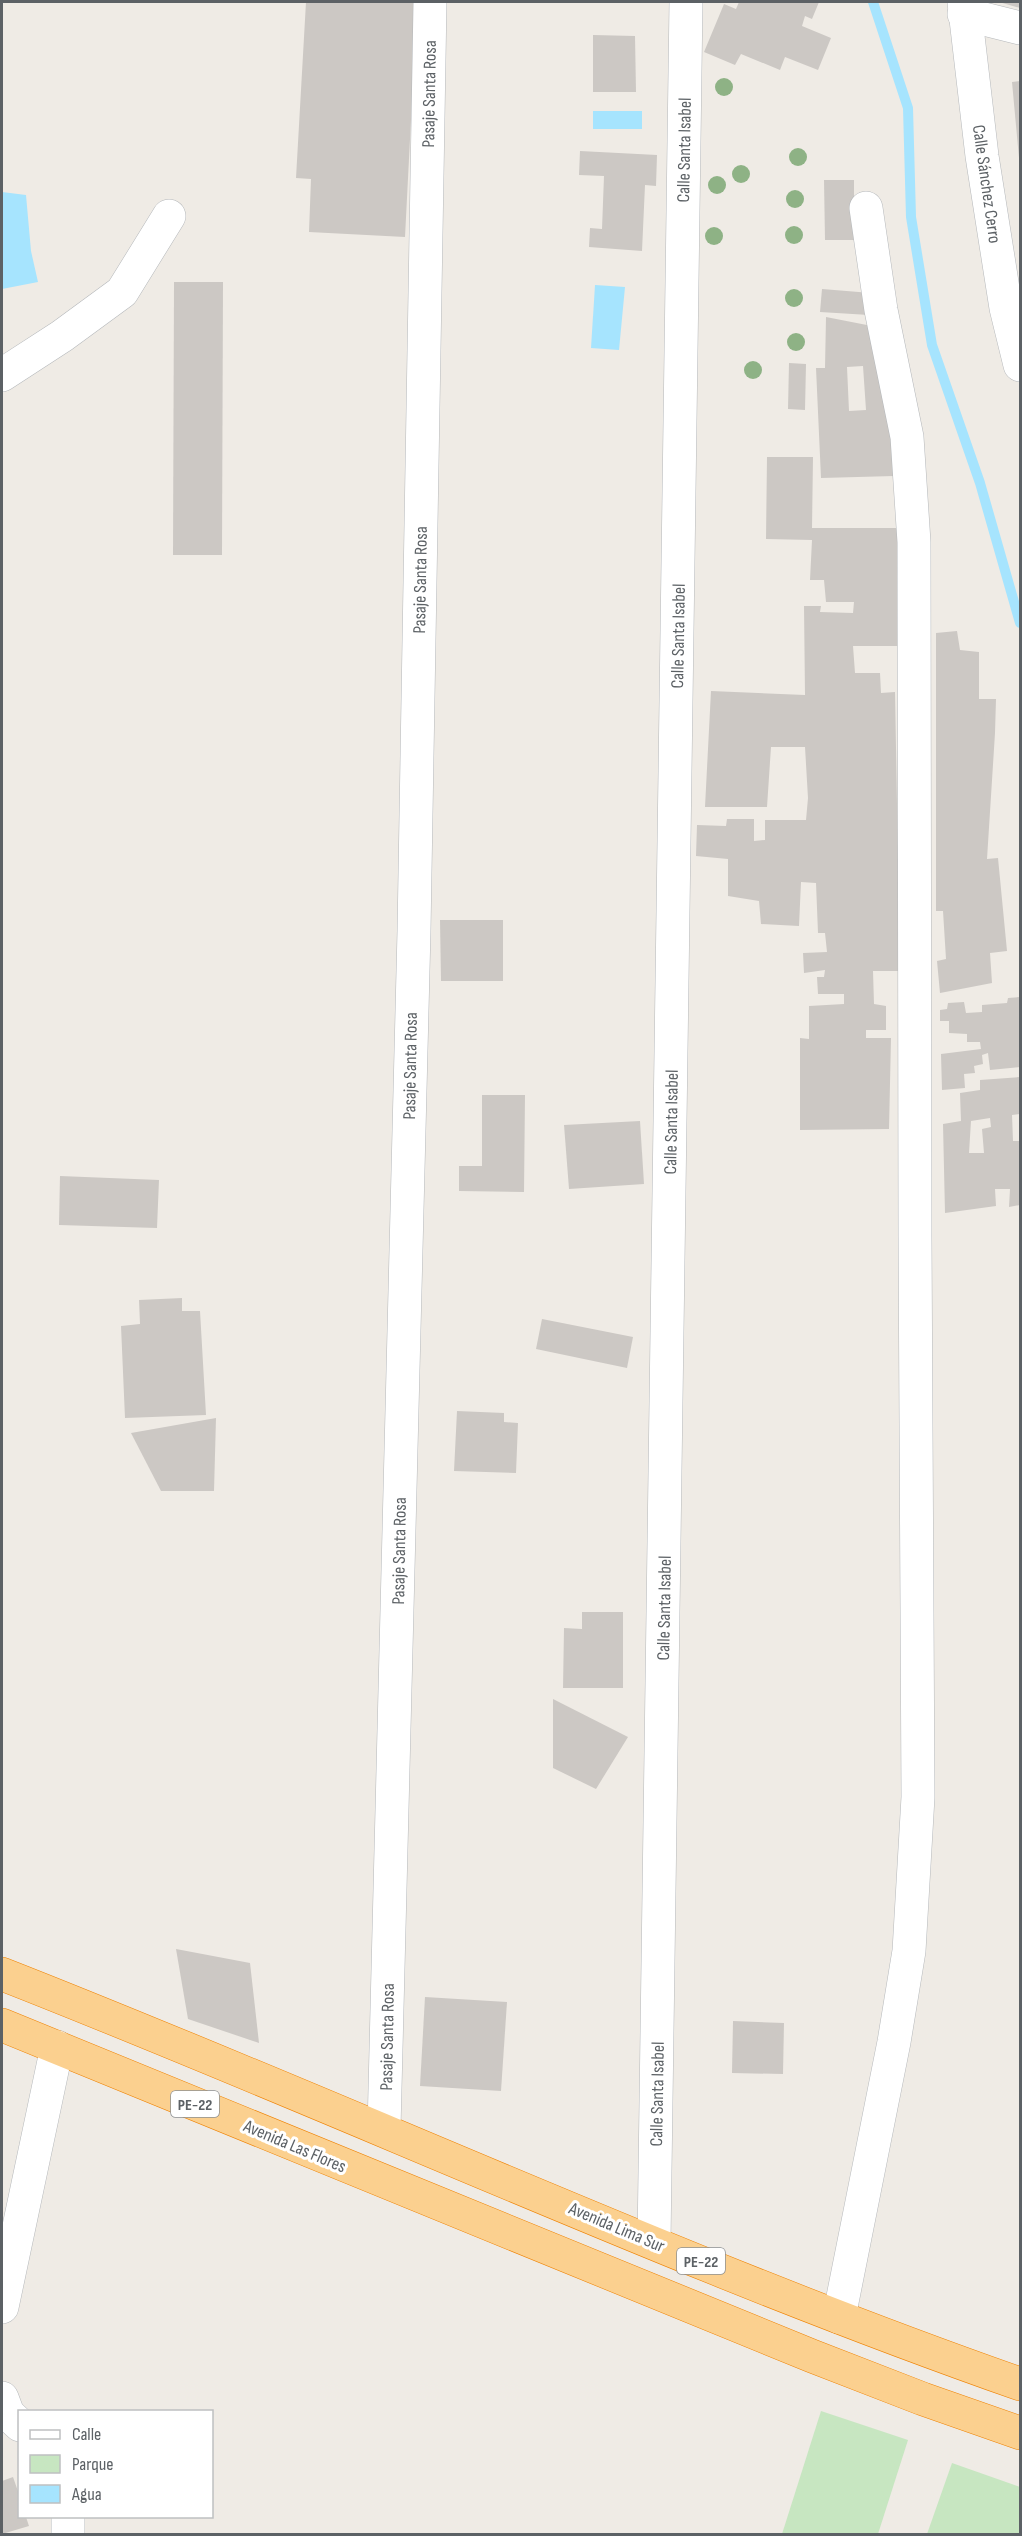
<svg xmlns="http://www.w3.org/2000/svg" width="1022" height="2536" font-family="'Sofia Sans Condensed',sans-serif">
<rect width="100%" height="100%" fill="#efebe5"/>
<g fill="#c7e6c1">
<path d="M 821,2411 L 908,2440 L 878,2534 L 782,2534 Z"/>
<path d="M 952,2463 L 1020,2487 L 1020,2534 L 927,2534 Z"/>
</g>
<g fill="#a6e4fe">
<rect x="593" y="111" width="49" height="18"/>
<path d="M 2,192 L 26,195 L 31,251 L 38,282 L 2,289 Z"/>
<path d="M 595,285 L 625,287 L 619,350 L 591,348 Z"/>
</g>
<g fill="none" stroke-linecap="round" stroke-linejoin="round">
<path stroke="#a6e4fe" stroke-width="10" d="M 873,2 L 908,108 L 911,217 L 932,345 L 980,483 L 1020,623"/>
</g>
<g fill="#ccc8c4" fill-rule="evenodd">
<path d="M 306,2 L 417,2 L 405,237 L 309,232 L 311,179 L 296,178 Z"/>
<path d="M 739,2 L 819,2 L 812,19 L 805,16 L 802,26 L 831,38 L 818,70 L 785,57 L 780,70 L 741,54 L 735,65 L 704,52 L 724,4 L 736,9 Z"/>
<path d="M 999,2 L 1020,2 L 1020,8 Z"/>
<path d="M 593,35 L 635,36 L 636,92 L 593,92 Z"/>
<path d="M 1020,81 L 1020,158 L 1019,158 L 1012,82 Z"/>
<path d="M 580,151 L 657,155 L 656,186 L 645,185 L 642,251 L 589,247 L 590,228 L 602,229 L 604,176 L 579,175 Z"/>
<path d="M 824,180 L 854,180 L 854,240 L 825,240 Z"/>
<path d="M 174,282 L 223,282 L 222,555 L 173,555 Z"/>
<path d="M 822,289 L 871,293 L 869,315 L 820,312 Z"/>
<path d="M 826,317 L 877,327 L 889,367 L 894,476 L 821,478 L 816,368 L 825,368 ZM 863,366 L 866,410 L 849,411 L 847,367 Z"/>
<path d="M 789,363 L 806,364 L 805,410 L 788,409 Z"/>
<path d="M 767,457 L 813,457 L 812,528 L 902,528 L 902,574 L 897,575 L 898,646 L 853,646 L 855,673 L 880,673 L 881,693 L 895,692 L 900,971 L 873,971 L 874,1004 L 886,1006 L 886,1030 L 866,1030 L 866,1038 L 891,1038 L 889,1129 L 800,1130 L 800,1038 L 809,1039 L 809,1006 L 844,1004 L 844,994 L 818,994 L 817,977 L 824,977 L 825,970 L 804,973 L 803,953 L 827,952 L 825,933 L 818,933 L 816,883 L 801,882 L 799,926 L 761,924 L 759,901 L 728,896 L 728,859 L 696,856 L 697,825 L 726,826 L 727,819 L 754,819 L 754,841 L 765,840 L 765,820 L 806,820 L 808,798 L 805,747 L 771,747 L 767,807 L 705,807 L 711,691 L 805,695 L 804,606 L 821,606 L 820,612 L 853,613 L 854,602 L 826,602 L 824,580 L 810,580 L 812,540 L 766,539 Z"/>
<path d="M 957,631 L 960,650 L 979,652 L 979,699 L 996,699 L 995,733 L 987,859 L 998,858 L 1007,951 L 990,953 L 992,983 L 940,993 L 937,961 L 946,959 L 943,911 L 936,911 L 936,633 Z"/>
<path d="M 440,920 L 503,920 L 503,981 L 441,981 Z"/>
<path d="M 1020,997 L 1020,1067 L 990,1070 L 988,1053 L 982,1055 L 983,1064 L 974,1066 L 975,1073 L 964,1074 L 965,1088 L 942,1090 L 941,1054 L 981,1049 L 980,1042 L 967,1042 L 967,1034 L 949,1033 L 949,1021 L 940,1021 L 940,1010 L 947,1009 L 948,1003 L 964,1002 L 966,1013 L 982,1012 L 982,1005 L 1007,1003 L 1008,998 Z"/>
<path d="M 1020,1077 L 1020,1114 L 1012,1115 L 1013,1141 L 1020,1141 L 1020,1205 L 1009,1207 L 1010,1189 L 995,1189 L 996,1206 L 945,1213 L 943,1124 L 961,1121 L 960,1093 L 980,1090 L 980,1080 ZM 990,1118 L 991,1127 L 982,1129 L 984,1153 L 969,1153 L 971,1121 Z"/>
<path d="M 482,1095 L 525,1095 L 524,1192 L 459,1191 L 459,1166 L 482,1166 Z"/>
<path d="M 640,1121 L 644,1184 L 569,1189 L 564,1125 Z"/>
<path d="M 60,1176 L 159,1180 L 157,1228 L 59,1225 Z"/>
<path d="M 182,1298 L 182,1311 L 200,1311 L 206,1415 L 125,1418 L 121,1326 L 140,1324 L 139,1300 Z"/>
<path d="M 542,1319 L 633,1337 L 627,1368 L 536,1349 Z"/>
<path d="M 457,1411 L 504,1413 L 504,1422 L 518,1423 L 516,1473 L 454,1471 Z"/>
<path d="M 216,1418 L 214,1491 L 161,1491 L 131,1433 Z"/>
<path d="M 582,1612 L 623,1612 L 623,1688 L 563,1688 L 564,1628 L 582,1629 Z"/>
<path d="M 553,1699 L 628,1737 L 596,1789 L 553,1768 Z"/>
<path d="M 176,1949 L 250,1963 L 259,2043 L 188,2019 Z"/>
<path d="M 425,1997 L 507,2002 L 501,2091 L 420,2086 Z"/>
<path d="M 733,2021 L 784,2023 L 783,2074 L 732,2073 Z"/>
<path d="M 13,2477 L 20,2497 L 20,2517 L 26,2517 L 29,2526 L 2,2534 L 2,2481 Z"/>
</g>
<g fill="none" stroke-linecap="round" stroke-linejoin="round">
<g stroke="#b5b8bb" stroke-width="34">
<g id="minor">
<path d="M 964,2 L 982,156 L 1006,308 L 1020,365"/>
<path d="M 964,14 L 1020,28"/>
<path d="M 2,375 L 62,336 L 122,292 L 169,216"/>
<path d="M 384,2129 L 414,931 L 430,2"/>
<path d="M 654,2242 L 686,2"/>
<path d="M 2,2307 L 57,2047"/>
<path d="M 839,2317 L 894,2042 L 909,1951 L 918,1797 L 915,1237 L 914,542 L 907,437 L 881,310 L 866,208"/>
<path d="M 2,2398 L 8,2414 L 20,2425"/>
<path d="M 68,2516 L 68,2534"/>
</g>
</g>
<g stroke="#ef8304" stroke-width="34">
<g id="highway">
<path d="M 2,1974 C 342,2107 675,2263 1020,2384"/>
<path d="M 2,2025 L 812,2356 L 923,2399 L 1020,2433"/>
</g>
</g>
<use href="#minor" stroke="#fff" stroke-width="33"/>
<use href="#highway" stroke="#fbd08f" stroke-width="33"/>
</g>
<g fill="#8eb285">
<circle cx="724" cy="87" r="9"/>
<circle cx="798" cy="157" r="9"/>
<circle cx="741" cy="174" r="9"/>
<circle cx="717" cy="185" r="9"/>
<circle cx="795" cy="199" r="9"/>
<circle cx="794" cy="235" r="9"/>
<circle cx="714" cy="236" r="9"/>
<circle cx="794" cy="298" r="9"/>
<circle cx="796" cy="342" r="9"/>
<circle cx="753" cy="370" r="9"/>
</g>
<g text-anchor="middle" stroke-width="6" stroke-linejoin="round" paint-order="stroke">
<g fill="#fff" stroke="#8d9093" stroke-width="1.5">
<rect x="171" y="2091" width="48" height="26" rx="4.5"/>
<rect x="677" y="2248" width="48" height="26" rx="4.5"/>
</g>
<g font-size="16" font-weight="bold" fill="#5c6165">
<text x="195" y="2110">PE-22</text>
<text x="701" y="2267">PE-22</text>
</g>
<g font-size="18" fill="#5c6165" stroke="#fff">
<text transform="translate(429 94) rotate(-89)" y="6">Pasaje Santa Rosa</text>
<text transform="translate(684 150) rotate(-89)" y="6">Calle Santa Isabel</text>
<text transform="translate(987 184) rotate(82)" y="6">Calle Sánchez Cerro</text>
<text transform="translate(420 580) rotate(-89)" y="6">Pasaje Santa Rosa</text>
<text transform="translate(678 636) rotate(-89)" y="6">Calle Santa Isabel</text>
<text transform="translate(410 1066) rotate(-89)" y="6">Pasaje Santa Rosa</text>
<text transform="translate(671 1122) rotate(-89)" y="6">Calle Santa Isabel</text>
<text transform="translate(399 1551) rotate(-89)" y="6">Pasaje Santa Rosa</text>
<text transform="translate(664 1608) rotate(-89)" y="6">Calle Santa Isabel</text>
<text transform="translate(387 2037) rotate(-89)" y="6">Pasaje Santa Rosa</text>
<text transform="translate(657 2094) rotate(-89)" y="6">Calle Santa Isabel</text>
<text transform="translate(295 2146) rotate(23)" y="6">Avenida Las Flores</text>
<text transform="translate(617 2227) rotate(23)" y="6">Avenida Lima Sur</text>
</g>
</g>
<rect width="1022" height="2536" fill="none" stroke="#5c6165" stroke-width="6"/>
<rect x="18" y="2410" width="195" height="108" fill="#ffffff" stroke="#bec0c1" stroke-width="1.5"/>
<rect x="30" y="2430" width="30" height="9" fill="#ffffff" stroke="#bec0c1" stroke-width="1.5"/>
<text x="72" y="2440" font-size="18" fill="#5c6165">Calle</text>
<rect x="30" y="2455" width="30" height="18" fill="#c7e6c1" stroke="#bec0c1" stroke-width="1.5"/>
<text x="72" y="2470" font-size="18" fill="#5c6165">Parque</text>
<rect x="30" y="2485" width="30" height="18" fill="#a6e4fe" stroke="#bec0c1" stroke-width="1.5"/>
<text x="72" y="2500" font-size="18" fill="#5c6165">Agua</text>
</svg>
